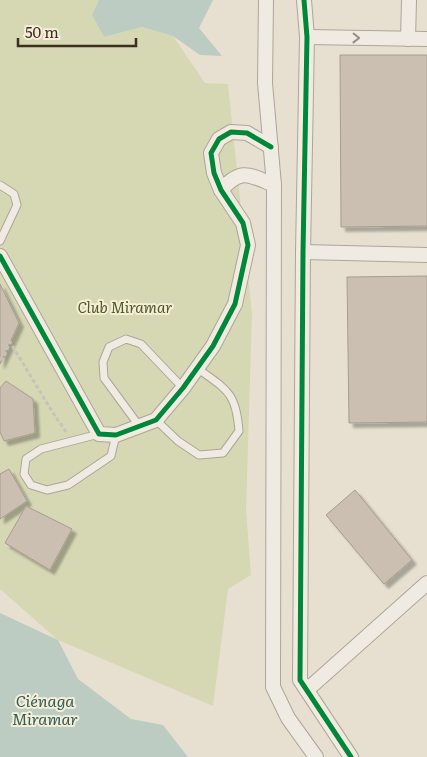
<svg xmlns="http://www.w3.org/2000/svg" width="427" height="757" font-family="Literata,serif">
<defs>
<filter id="shadow"><feDropShadow dx="4.5" dy="4.5" stdDeviation="1" flood-color="#0004"/></filter>
</defs>
<rect width="100%" height="100%" fill="#e7e0d1"/>
<path fill="#d6d7b3" d="M 0,0 L 99,0 L 92,15 L 104,37 L 142,27 L 173,36 L 205,83 L 228,84 L 252,314 L 246,510 L 251,575 L 228,589 L 213,706 L 58,640 L 0,589 Z"/>
<g fill="#bcccc2">
<path d="M 99,0 L 213,0 L 199,28 L 222,56 L 200,55 L 173,36 L 142,27 L 104,37 L 92,15 Z"/>
<path d="M 0,613 L 58,640 L 78,679 L 131,719 L 163,725 L 188,757 L 0,757 Z"/>
</g>
<g fill="#cbbfb2" stroke="#a89c90" filter="url(#shadow)">
<path d="M 340,55 L 427,55 L 427,226 L 341,227 Z"/>
<path d="M 427,276 L 427,422 L 349,423 L 347,277 Z"/>
<path d="M 0,284 L 19,323 L 0,364 Z"/>
<path d="M 6,381 L 33,399 L 35,433 L 4,441 L 0,432 L 0,388 Z"/>
<path d="M 9,469 L 27,501 L 0,519 L 0,474 Z"/>
<path d="M 355,490 L 412,560 L 384,584 L 326,515 Z"/>
<path d="M 26,506 L 72,529 L 50,570 L 5,543 Z"/>
</g>
<g fill="none" stroke-linecap="round" stroke-linejoin="round">
<g stroke="#ada599" stroke-width="9">
<g id="lane">
<path d="M 0,185 L 14,194 L 17,205 L 0,241"/>
<path d="M 156,420 L 178,441 L 199,455 L 223,453 L 239,431 C 236,392 227,390 197,368"/>
<path d="M 140,427 L 104,378 L 103,362 L 109,347 L 126,339 L 141,344 L 183,388"/>
<path d="M 99,434 L 41,449 L 26,459 L 24,474 L 31,485 L 47,490 L 68,485 L 111,456 L 116,435"/>
</g>
</g>
<g stroke="#ada599" stroke-width="16">
<g id="street">
<path d="M 266,0 L 265,83 L 274,185 L 273,687 L 288,718 L 316,757"/>
<path d="M 304,0 L 307,37 L 303,252 L 300,680 L 351,757"/>
<path d="M 307,37 L 427,39"/>
<path d="M 408,39 L 409,0"/>
<path d="M 221,190 C 241,168 248,174 274,185"/>
<path d="M 303,252 L 427,255"/>
<path d="M 0,256 L 99,434 L 116,435 L 156,420 L 183,388 L 213,346 L 235,304 L 248,245 L 243,223 L 221,190 L 214,173 L 211,153 L 219,139 L 231,132 L 247,133 L 271,147"/>
<path d="M 307,690 L 427,583"/>
</g>
</g>
<path stroke="#c8c2b9" stroke-width="3" stroke-dasharray="4 2.5" stroke-linecap="butt" d="M 0,359 L 3,359 L 10,342 L 53,413 L 66,432"/>
<use href="#lane" stroke="#efebe3" stroke-width="7"/>
<use href="#street" stroke="#efebe3" stroke-width="14"/>
<g stroke="#f7eed8" stroke-width="8">
<g id="cycleway">
<path d="M 304,0 L 307,37 L 303,252 L 300,680 L 351,757"/>
<path d="M 0,256 L 99,434 L 116,435 L 156,420 L 183,388 L 213,346 L 235,304 L 248,245 L 243,223 L 221,190 L 214,173 L 211,153 L 219,139 L 231,132 L 247,133 L 271,147"/>
</g>
</g>
<use href="#cycleway" stroke="#00873e" stroke-width="5"/>
</g>
<defs><path id="oneway-chevron" d="M-2-3.5L2.5 0L-2 3.5" fill="none" stroke-width="1.6" stroke-linecap="round" stroke-linejoin="round" transform="scale(1.25)"/></defs>
<use stroke="#968c82" href="#oneway-chevron" transform="translate(356 38) rotate(1)"/>
<g text-anchor="middle" stroke-width="4" stroke-linejoin="round" paint-order="stroke">
<g font-size="15" font-style="italic" fill="#4d5a26" stroke="#f7eed8">
<text x="125" y="313">Club Miramar</text>
</g>
<g font-size="16" font-style="italic" fill="#2f5d5a" stroke="#f7eed8">
<text x="45" y="707">Ciénaga<tspan x="45" dy="18">Miramar</tspan></text>
</g>
</g>
<path d="M18 38v8h118v-8" fill="none" stroke="#3d2e20" stroke-width="2.5"/>
<text x="25" y="38" font-size="15" fill="#3d2e20" stroke="#f7eed8" stroke-width="4" paint-order="stroke">50 m</text>
</svg>
